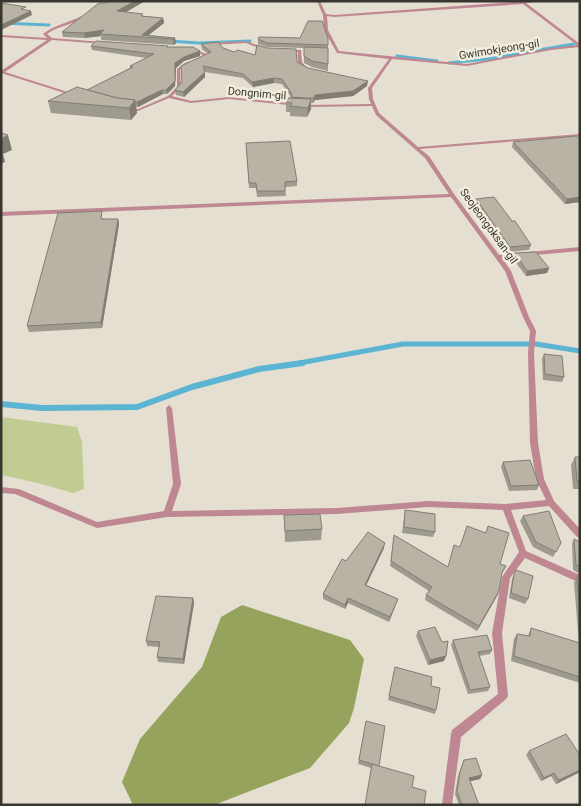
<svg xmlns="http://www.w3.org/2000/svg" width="581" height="806" font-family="Roboto,sans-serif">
<rect width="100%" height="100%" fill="#e4dfd0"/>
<path fill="#c0cc91" d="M 1,417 L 77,427 L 82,442 L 84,489 L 73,493 L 38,483 L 1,475 Z"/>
<path fill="#96a35c" d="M 242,605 L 350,640 L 364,659 L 354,708 L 349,723 L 310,768 L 214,805 L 133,805 L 122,782 L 140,739 L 202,667 L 221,617 Z"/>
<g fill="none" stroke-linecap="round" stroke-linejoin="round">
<g stroke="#5cb4d3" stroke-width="3">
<path d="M 1,23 L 49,25"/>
<path d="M 168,41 L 199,43 L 250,41"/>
<path d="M 397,56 L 437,61"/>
<path d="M 449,63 L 487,59 L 574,44"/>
</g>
<path stroke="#5cb4d3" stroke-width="5" d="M 294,364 L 403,344 L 536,344 L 580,351"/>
<path stroke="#5cb4d3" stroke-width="6" d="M 1,404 L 42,408 L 137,407 L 192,387 L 259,369 L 303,363"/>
<g fill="#bf8791" fill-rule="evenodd">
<path d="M 317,1 L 320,1 L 326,14 L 334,15 L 526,1 L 544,1 L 526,3 L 580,44 L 580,47 L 551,50 L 467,66 L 392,59 L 372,88 L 373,99 L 379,113 L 418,147 L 580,134 L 580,136 L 420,149 L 429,156 L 454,194 L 499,255 L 580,247 L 580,251 L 502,258 L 511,271 L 529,317 L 536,331 L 534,353 L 538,443 L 544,479 L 554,501 L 580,529 L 580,538 L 577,537 L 549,506 L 511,510 L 526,551 L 580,575 L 580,583 L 525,558 L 510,578 L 502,633 L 508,696 L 506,699 L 461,737 L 452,805 L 442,805 L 451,734 L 452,730 L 498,694 L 492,633 L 502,577 L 519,552 L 503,510 L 428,507 L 337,514 L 167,517 L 97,528 L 15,494 L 1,493 L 1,487 L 19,489 L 97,522 L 164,511 L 173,484 L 166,408 L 169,405 L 172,408 L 181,484 L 172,511 L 337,508 L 428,501 L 506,504 L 546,500 L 536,479 L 530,443 L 528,353 L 530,331 L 523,317 L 505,271 L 451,197 L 1,216 L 1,212 L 449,194 L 425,158 L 376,115 L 372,106 L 307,107 L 229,99 L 191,103 L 169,98 L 138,111 L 127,110 L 125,109 L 127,108 L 138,109 L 168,96 L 177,87 L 177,69 L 185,63 L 205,56 L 192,50 L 192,48 L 193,48 L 210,56 L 187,65 L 180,70 L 181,87 L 172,96 L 191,101 L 229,97 L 307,105 L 371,104 L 369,99 L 368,88 L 389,59 L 337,53 L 324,30 L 323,15 ZM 523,4 L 577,45 L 551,48 L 467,64 L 339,51 L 328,30 L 327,16 L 334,17 Z"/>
<path d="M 82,16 L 83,18 C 72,25 58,26 47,34 L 52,38 L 103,42 L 104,44 L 52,40 L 5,72 L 74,94 L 74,96 L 1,73 L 1,71 L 47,40 L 1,37 L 1,35 L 47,38 L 43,34 C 54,25 70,22 82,16 Z"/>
<path d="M 246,41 L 267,49 L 264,50 L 246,43 L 210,45 L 208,44 L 210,43 Z"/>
<path d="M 287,50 L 301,50 C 302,58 300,63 307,67 L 307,69 C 298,68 297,60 298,52 L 288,52 L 286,51 Z"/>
</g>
</g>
<g fill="#9e9a8d">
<path d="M 108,1 L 145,1 L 125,12 L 144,16 L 163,18 L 164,23 L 149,35 L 175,38 L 176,43 L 174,45 L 101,40 L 101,36 L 85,38 L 63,37 L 62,32 L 107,3 Z"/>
<path d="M 328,38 L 328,71 L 312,67 L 304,63 L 304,48 L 267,47 L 258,44 L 258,39 Z"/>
<path d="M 201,44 L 223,48 L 234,52 L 297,62 L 308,68 L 367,86 L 353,96 L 315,100 L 313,103 L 311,103 L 311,109 L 307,117 L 290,116 L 290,112 L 286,112 L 286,102 L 291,97 L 282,84 L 274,83 L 253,87 L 243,78 L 205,72 L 205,77 L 184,97 L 176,95 L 175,90 L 208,54 L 202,49 Z"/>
<path d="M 91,46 L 169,47 L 200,51 L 200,56 L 184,61 L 176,68 L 175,86 L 167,94 L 163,94 L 138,107 L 136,107 L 137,113 L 131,120 L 51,113 L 48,101 L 87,90 L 130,68 L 130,66 L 146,58 L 92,50 Z"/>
<path d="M 513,142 L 580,202 L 565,204 L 512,147 Z"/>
<path d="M 246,143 L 297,181 L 297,186 L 285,187 L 286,196 L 257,197 L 256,188 L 249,188 Z"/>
<path d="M 476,199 L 512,221 L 531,245 L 529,250 L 509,252 L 475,204 Z"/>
<path d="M 104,217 L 103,219 L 118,219 L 119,224 L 102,328 L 29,332 L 27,326 Z"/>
<path d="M 515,253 L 549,268 L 547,273 L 526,276 L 513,259 Z"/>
<path d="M 544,354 L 564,377 L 562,382 L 543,380 L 542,359 Z"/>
<path d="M 575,457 L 580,457 L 580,489 L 573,489 L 571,465 Z"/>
<path d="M 503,462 L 539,485 L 537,490 L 509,491 L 501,467 Z"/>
<path d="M 405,510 L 435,532 L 433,537 L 402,533 Z"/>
<path d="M 284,515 L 322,529 L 321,540 L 285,542 Z"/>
<path d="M 523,516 L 561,543 L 553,557 L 533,547 L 520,521 Z"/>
<path d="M 394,535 L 448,567 L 500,564 L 506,566 L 502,574 L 499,591 L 497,596 L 477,631 L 425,600 L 426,595 L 429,591 L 390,566 Z"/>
<path d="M 574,539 L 580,542 L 580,574 L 573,570 L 572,544 Z"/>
<path d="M 384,548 L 366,585 L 398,599 L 396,604 L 389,622 L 348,603 L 345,609 L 323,599 L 323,594 L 346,561 Z"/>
<path d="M 514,574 L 528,599 L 525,604 L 509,598 L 512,579 Z"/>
<path d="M 577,577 L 580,578 L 580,683 L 511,661 L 514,639 L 517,634 L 528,636 L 529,633 L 531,628 L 579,643 L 574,583 Z"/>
<path d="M 193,598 L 194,603 L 184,664 L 158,662 L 157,657 L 159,647 L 147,646 L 146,641 Z"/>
<path d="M 418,631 L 446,656 L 444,661 L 428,665 L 416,636 Z"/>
<path d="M 453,640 L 492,650 L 490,654 L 479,656 L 490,687 L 488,691 L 468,694 L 451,645 Z"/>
<path d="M 395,667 L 436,710 L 435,714 L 388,700 Z"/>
<path d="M 366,721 L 379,766 L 412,787 L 424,805 L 371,768 L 358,764 Z"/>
<path d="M 529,751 L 580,755 L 580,772 L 556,784 L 551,776 L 541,781 L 526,755 Z"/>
<path d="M 464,760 L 482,775 L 480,779 L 470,781 L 479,805 L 459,805 L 455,794 L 458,776 Z"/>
</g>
<g fill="#817d73">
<path d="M 135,1 L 145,1 L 118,17 L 117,11 Z"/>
<path d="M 31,11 L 32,15 L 1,30 L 1,25 Z"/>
<path d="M 163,18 L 164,23 L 146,37 L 142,35 Z"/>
<path d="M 104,30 L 100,34 L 101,36 L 85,38 L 84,33 Z"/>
<path d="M 175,38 L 176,43 L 174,45 L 173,39 Z"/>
<path d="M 200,51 L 200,56 L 184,61 L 176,68 L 175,86 L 167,94 L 166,90 L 175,63 L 184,57 Z"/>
<path d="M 205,72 L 205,77 L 184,97 L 183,92 Z"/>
<path d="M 274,78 L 274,83 L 253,87 L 252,82 Z"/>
<path d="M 368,81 L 367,86 L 353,96 L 315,100 L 313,103 L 314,98 L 315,95 Z"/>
<path d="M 162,90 L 163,94 L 138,107 L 137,102 Z"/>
<path d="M 311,99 L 311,109 L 307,117 L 308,108 Z"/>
<path d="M 135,100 L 137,113 L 131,120 L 129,108 Z"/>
<path d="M 8,135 L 12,150 L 3,154 L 5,162 L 1,164 L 1,139 Z"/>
<path d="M 580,197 L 580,202 L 565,204 L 567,199 Z"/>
<path d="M 118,219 L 119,224 L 102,328 L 101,322 Z"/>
<path d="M 549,268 L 547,273 L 526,276 L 527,271 Z"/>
<path d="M 385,543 L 384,548 L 364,590 L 365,585 Z"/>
<path d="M 499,591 L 497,596 L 477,631 L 479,626 Z"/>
<path d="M 193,598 L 194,603 L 184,664 L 183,659 Z"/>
<path d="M 348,598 L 348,603 L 345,609 L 345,605 Z"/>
<path d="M 398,599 L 396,604 L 389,622 L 390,617 Z"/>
<path d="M 446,656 L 444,661 L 428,665 L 430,660 Z"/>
<path d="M 580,770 L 580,772 L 556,784 L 559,780 Z"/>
<path d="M 554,773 L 551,776 L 541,781 L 544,778 Z"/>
<path d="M 482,775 L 480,779 L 467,782 L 469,778 Z"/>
</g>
<g fill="#b8b3a4" stroke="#817d73">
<path d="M 108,1 L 135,1 L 117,11 L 143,14 L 141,16 L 163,18 L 142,35 L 175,38 L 173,39 L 100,34 L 104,30 L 84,33 L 62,32 L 99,3 L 107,3 Z"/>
<path d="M 1,3 L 26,7 L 21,9 L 31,11 L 1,25 Z"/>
<path d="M 308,21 L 322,21 L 328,38 L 328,45 L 267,43 L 258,39 L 259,37 L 300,38 Z"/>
<path d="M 96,41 L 168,46 L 167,47 L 193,47 L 200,51 L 184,57 L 175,63 L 175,81 L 166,90 L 162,90 L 137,102 L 135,102 L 135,100 L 117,98 L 87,90 L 133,67 L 130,66 L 154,54 L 91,46 Z"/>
<path d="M 218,42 L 223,48 L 234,52 L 238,50 L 255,55 L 257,45 L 267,48 L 296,49 L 297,62 L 308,68 L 368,81 L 353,91 L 315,95 L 314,98 L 307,98 L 291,97 L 292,94 L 282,79 L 274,78 L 252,82 L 243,74 L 203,66 L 205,72 L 183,92 L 175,90 L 182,82 L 181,66 L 211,52 L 201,44 Z"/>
<path d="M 304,47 L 328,48 L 328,64 L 312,61 L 304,56 Z"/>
<path d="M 77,87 L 117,98 L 135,100 L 129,108 L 48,101 Z"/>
<path d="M 288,98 L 311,99 L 308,108 L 290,106 L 292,103 L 286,102 Z"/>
<path d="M 1,133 L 8,135 L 1,139 Z"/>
<path d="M 576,136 L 580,139 L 580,197 L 567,199 L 513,142 Z"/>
<path d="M 290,141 L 297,181 L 285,182 L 285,191 L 257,191 L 256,183 L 249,183 L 246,143 Z"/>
<path d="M 494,197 L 512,221 L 515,221 L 531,245 L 510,247 L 476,199 Z"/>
<path d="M 102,211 L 101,219 L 118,219 L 101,322 L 27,326 L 58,213 Z"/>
<path d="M 536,252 L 549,268 L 527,271 L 515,253 Z"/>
<path d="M 544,354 L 562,356 L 564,377 L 545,374 Z"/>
<path d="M 575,457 L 580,457 L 580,481 L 577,481 Z"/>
<path d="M 530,460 L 539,485 L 511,486 L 503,462 Z"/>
<path d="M 405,510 L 435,514 L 435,532 L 404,527 Z"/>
<path d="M 549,511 L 561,543 L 556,552 L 536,542 L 523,516 Z"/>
<path d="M 320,514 L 322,529 L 285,531 L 284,515 Z"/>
<path d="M 467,526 L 486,533 L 488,526 L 509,533 L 500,564 L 506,566 L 502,572 L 499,591 L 479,626 L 426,595 L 432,587 L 391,561 L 394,535 L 448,567 L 454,545 L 460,547 Z"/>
<path d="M 368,532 L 385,543 L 365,585 L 398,599 L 390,617 L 348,598 L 345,605 L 323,594 L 342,559 L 346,561 Z"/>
<path d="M 574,539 L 580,542 L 580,567 L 576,565 Z"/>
<path d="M 516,570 L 533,576 L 528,599 L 511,593 L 514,574 Z"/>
<path d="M 577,577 L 580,578 L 580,606 Z"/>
<path d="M 156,596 L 193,598 L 183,659 L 157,657 L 160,642 L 146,641 Z"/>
<path d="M 435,627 L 442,642 L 448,641 L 446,656 L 430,660 L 418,631 Z"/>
<path d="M 531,628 L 580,643 L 580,677 L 514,656 L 517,634 L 530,636 Z"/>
<path d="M 487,635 L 492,650 L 478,652 L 490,687 L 470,690 L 453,640 Z"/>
<path d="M 395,667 L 432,677 L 431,686 L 440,688 L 436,710 L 389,696 Z"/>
<path d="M 366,721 L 385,726 L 379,766 L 359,760 Z"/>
<path d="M 566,734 L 580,755 L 580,770 L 559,780 L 554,773 L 544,778 L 529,751 Z"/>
<path d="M 476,758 L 482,775 L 469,778 L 479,805 L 462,805 L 457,791 L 460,772 L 464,760 Z"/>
<path d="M 372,764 L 414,776 L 412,787 L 426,791 L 424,805 L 365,805 Z"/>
</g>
<g text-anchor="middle" stroke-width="5" stroke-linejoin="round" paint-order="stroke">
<g font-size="11" fill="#383630" stroke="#f2eddd">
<text transform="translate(499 49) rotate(-9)" y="4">Gwimokjeong-gil</text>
<text transform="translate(257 93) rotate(5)" y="4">Dongnim-gil</text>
<text transform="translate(489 226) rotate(54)" y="4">Seojeongoksan-gil</text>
</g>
</g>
<rect width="581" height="806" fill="none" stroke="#383630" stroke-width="5"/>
</svg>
